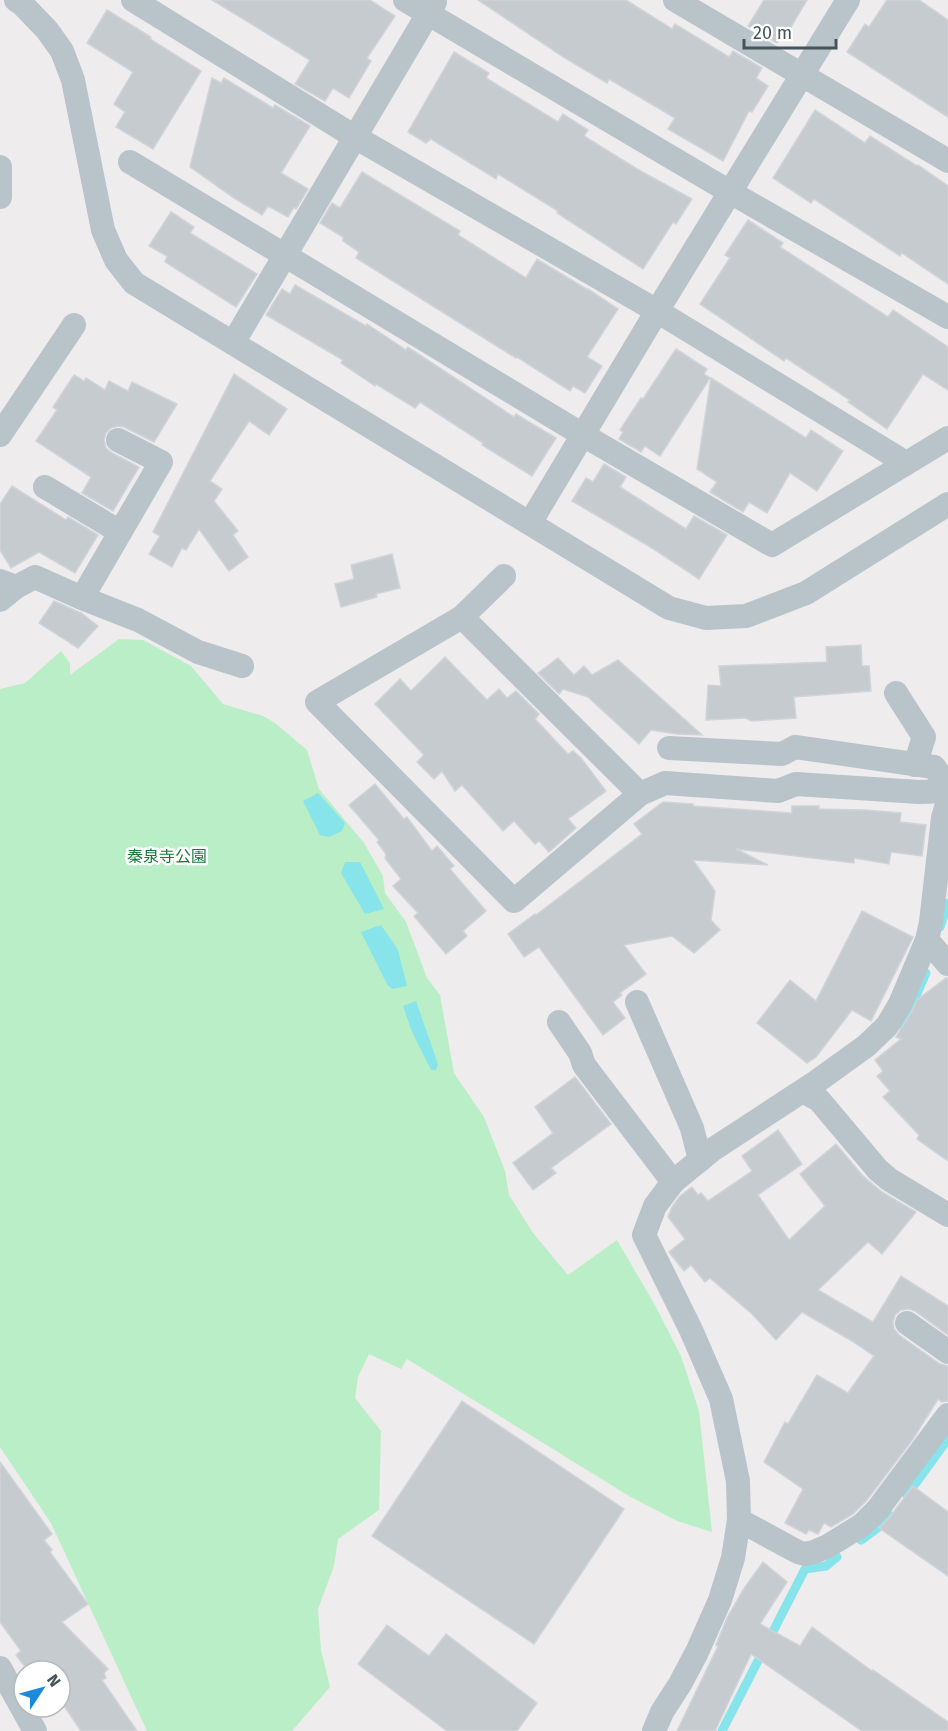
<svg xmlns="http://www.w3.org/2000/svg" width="948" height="1731" font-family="'Fira Sans','Noto Sans JP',sans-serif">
<rect width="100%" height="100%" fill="#efeced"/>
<path fill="#baeec6" d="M 119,639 L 143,640 L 191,666 L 223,704 L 263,716 L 275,723 L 307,750 L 319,789 L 364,843 L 383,876 L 385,893 L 406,922 L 427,978 L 440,995 L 454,1073 L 484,1117 L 505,1171 L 509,1195 L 533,1233 L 568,1275 L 617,1240 L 656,1307 L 681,1356 L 699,1411 L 712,1532 L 677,1521 L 629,1496 L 407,1359 L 401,1369 L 369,1354 L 358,1377 L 355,1398 L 381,1431 L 379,1510 L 338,1539 L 334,1566 L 318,1609 L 321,1650 L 330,1687 L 292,1731 L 147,1731 L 51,1523 L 0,1447 L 0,689 L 25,683 L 61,651 L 70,663 L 70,675 Z"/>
<g fill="#87e4eb">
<path d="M 318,793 L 345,823 L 342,831 L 329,837 L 320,835 L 303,801 Z"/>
<path d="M 345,862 L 360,862 L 384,909 L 365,914 L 341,873 Z"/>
<path d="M 381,925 L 398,950 L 407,986 L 393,989 L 388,986 L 361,932 Z"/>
<path d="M 416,1001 L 438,1064 L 436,1070 L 431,1070 L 412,1032 L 403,1006 Z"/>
</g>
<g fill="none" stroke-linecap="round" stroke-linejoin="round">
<g stroke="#87e4eb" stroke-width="9">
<path d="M 940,927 L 948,903"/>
<path d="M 907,1037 L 903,1025 L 926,973"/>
<path d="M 907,1495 L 948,1439"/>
<path d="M 861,1540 L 887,1521 L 891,1516"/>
<path d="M 722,1731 L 805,1569 L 826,1566 L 837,1557"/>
</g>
</g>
<g fill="#c6cbcf" stroke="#d0d4d8" stroke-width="1.5">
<path d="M 212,0 L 370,0 L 395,16 L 367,58 L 371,61 L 349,98 L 333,88 L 325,101 L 295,84 L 310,60 Z"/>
<path d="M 478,0 L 626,0 L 672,29 L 675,24 L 729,57 L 733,51 L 762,68 L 756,78 L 768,86 L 752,112 L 749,111 L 723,161 L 668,129 L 675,118 L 609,79 L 607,83 L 565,58 Z"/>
<path d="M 764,0 L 807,0 L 787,34 L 784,32 L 777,43 L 748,26 Z"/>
<path d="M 887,0 L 919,0 L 948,20 L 948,117 L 847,52 L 865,24 L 869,27 Z"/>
<path d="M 107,10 L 151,37 L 150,39 L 201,71 L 153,149 L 116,127 L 125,112 L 114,104 L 133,72 L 87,43 Z"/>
<path d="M 454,52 L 489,73 L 486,78 L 558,122 L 563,114 L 588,130 L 584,136 L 637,169 L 692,199 L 676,224 L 673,222 L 643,269 L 557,213 L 558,211 L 498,174 L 496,179 L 431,139 L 426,143 L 408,132 Z"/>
<path d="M 212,78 L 221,83 L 224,78 L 273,108 L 275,105 L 310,126 L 281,173 L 308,189 L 296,209 L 294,207 L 288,217 L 268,206 L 262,215 L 234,198 L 190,167 Z"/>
<path d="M 815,110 L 865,143 L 870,136 L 917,166 L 918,165 L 948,186 L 948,284 L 902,253 L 900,256 L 814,199 L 811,203 L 773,178 Z"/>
<path d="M 362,172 L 460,231 L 458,235 L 526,278 L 537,259 L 588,290 L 588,289 L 618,309 L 587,357 L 602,366 L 585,393 L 573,386 L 570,391 L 517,357 L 516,358 L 356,258 L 359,252 L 343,241 L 343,237 L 320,223 L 332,203 L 340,208 Z"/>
<path d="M 171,212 L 194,227 L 190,233 L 257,274 L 236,307 L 165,262 L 167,256 L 149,246 Z"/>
<path d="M 748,220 L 783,243 L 780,247 L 888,317 L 893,310 L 948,347 L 948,390 L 923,374 L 887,429 L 848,402 L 850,400 L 786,358 L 784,361 L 700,304 L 730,258 L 725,255 Z"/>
<path d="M 295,285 L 366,326 L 367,324 L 406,350 L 408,347 L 514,417 L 516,414 L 556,438 L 532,476 L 482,445 L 483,443 L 420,402 L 415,408 L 376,384 L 375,386 L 341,363 L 343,360 L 266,315 L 282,289 L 290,294 Z"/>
<path d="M 676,349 L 707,369 L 704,374 L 710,378 L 660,456 L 645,446 L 641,452 L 619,439 L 623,432 L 620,430 L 641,398 L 643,399 Z"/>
<path d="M 234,374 L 287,409 L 269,435 L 249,421 L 210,481 L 222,489 L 214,501 L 238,531 L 233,535 L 248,557 L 229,571 L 199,529 L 186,550 L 182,548 L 172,567 L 149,554 L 160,536 L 153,532 Z"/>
<path d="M 74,375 L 84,381 L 86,378 L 105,390 L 109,381 L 128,391 L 132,382 L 177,404 L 154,442 L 124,427 L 118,426 L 111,428 L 106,433 L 104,440 L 106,448 L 112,453 L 139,467 L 113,511 L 82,493 L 91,477 L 36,441 L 57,410 L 53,407 Z"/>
<path d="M 711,378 L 806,438 L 811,430 L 843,451 L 817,491 L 790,473 L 767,513 L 749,502 L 743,512 L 710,492 L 717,482 L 697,469 Z"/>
<path d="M 604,464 L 626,477 L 620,487 L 686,529 L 694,516 L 727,535 L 699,579 L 652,548 L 572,501 L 586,478 L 593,482 Z"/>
<path d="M 12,486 L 66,520 L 68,517 L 98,535 L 75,573 L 39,552 L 11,568 L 0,550 L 0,504 Z"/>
<path d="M 392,554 L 400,588 L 376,594 L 377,597 L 341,607 L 335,584 L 354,579 L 351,565 Z"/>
<path d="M 54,601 L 81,613 L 98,626 L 78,648 L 39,623 Z"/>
<path d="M 861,645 L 862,666 L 869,666 L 871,691 L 794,697 L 796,718 L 751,721 L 746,718 L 706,720 L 708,685 L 721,686 L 719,666 L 827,662 L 826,647 Z"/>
<path d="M 445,657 L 487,700 L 499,689 L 507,698 L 516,691 L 539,714 L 535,719 L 568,754 L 573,751 L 581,758 L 606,791 L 568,819 L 576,828 L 549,852 L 539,841 L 535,844 L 514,821 L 503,831 L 462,785 L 455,791 L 442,771 L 434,779 L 417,762 L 424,755 L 375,704 L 400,679 L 411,691 Z"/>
<path d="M 558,658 L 574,675 L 584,666 L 592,675 L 618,660 L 702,735 L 677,734 L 651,730 L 639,744 L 588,697 L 563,689 L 559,694 L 538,673 Z"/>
<path d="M 375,784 L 404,819 L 407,817 L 432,851 L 437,846 L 454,866 L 450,869 L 486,911 L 463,931 L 467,936 L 446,954 L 414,916 L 418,913 L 393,886 L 401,879 L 385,858 L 386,854 L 377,842 L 379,840 L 349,805 Z"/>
<path d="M 663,802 L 693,804 L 693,806 L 792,813 L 792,806 L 819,806 L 819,809 L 865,810 L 901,813 L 900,822 L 926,825 L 922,856 L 891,852 L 889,864 L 854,858 L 854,863 L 736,849 L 768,865 L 693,860 L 715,891 L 711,920 L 720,930 L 694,953 L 672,936 L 624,945 L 646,974 L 620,993 L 622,995 L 613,1002 L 625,1018 L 603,1035 L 539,947 L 524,957 L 508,934 L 535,914 L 536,915 L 642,834 L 634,824 Z"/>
<path d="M 862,911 L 913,937 L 871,1021 L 852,1010 L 816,1057 L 807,1063 L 757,1023 L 790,980 L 816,1001 Z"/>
<path d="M 946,978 L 948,978 L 948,1161 L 917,1139 L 919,1135 L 883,1097 L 890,1091 L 877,1076 L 883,1071 L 875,1060 L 901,1039 L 896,1037 L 912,1011 L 917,1000 Z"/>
<path d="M 575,1077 L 611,1124 L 551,1168 L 556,1173 L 533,1190 L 513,1163 L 553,1133 L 535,1107 Z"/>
<path d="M 778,1130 L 802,1164 L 758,1195 L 789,1240 L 825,1206 L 800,1174 L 836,1144 L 863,1176 L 882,1192 L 916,1212 L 882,1254 L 868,1242 L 818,1290 L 873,1322 L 901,1276 L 948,1306 L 948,1335 L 915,1311 L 909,1309 L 901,1310 L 895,1315 L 893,1322 L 894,1329 L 899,1335 L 940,1364 L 948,1366 L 948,1401 L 942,1402 L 938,1399 L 913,1439 L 867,1500 L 853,1514 L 831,1527 L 824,1523 L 818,1534 L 809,1530 L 806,1534 L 785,1523 L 803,1489 L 764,1462 L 785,1422 L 788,1424 L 817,1375 L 848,1393 L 874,1356 L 852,1341 L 802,1312 L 776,1340 L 752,1314 L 710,1278 L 705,1282 L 691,1265 L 684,1271 L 669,1252 L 685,1239 L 668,1217 L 672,1207 L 680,1196 L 692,1187 L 698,1195 L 701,1193 L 708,1201 L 752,1171 L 742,1156 Z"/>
<path d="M 462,1401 L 624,1509 L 534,1644 L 372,1536 Z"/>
<path d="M 0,1462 L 52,1534 L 44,1540 L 52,1550 L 50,1552 L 88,1604 L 62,1622 L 108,1669 L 104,1673 L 106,1678 L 102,1680 L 137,1731 L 81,1731 L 60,1700 L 60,1671 L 28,1671 L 16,1655 L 21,1651 L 0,1622 Z"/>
<path d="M 913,1486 L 948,1512 L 948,1576 L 879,1528 L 889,1518 Z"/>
<path d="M 763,1562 L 787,1582 L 760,1624 L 800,1646 L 812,1627 L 872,1671 L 873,1670 L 948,1722 L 948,1731 L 862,1731 L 751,1654 L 715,1731 L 677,1731 L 718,1646 L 716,1645 L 727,1618 L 743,1590 Z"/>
<path d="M 387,1625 L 429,1656 L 446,1634 L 537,1703 L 517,1731 L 447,1731 L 358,1664 Z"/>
</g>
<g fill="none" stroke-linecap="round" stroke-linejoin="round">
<g stroke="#b8c3ca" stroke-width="24">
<path d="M 16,0 L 22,4 L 47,30 L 62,51 L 73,80 L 103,230 L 116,260 L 134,283 L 669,608 L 706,618 L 746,616 L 806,593 L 948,504"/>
<path d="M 133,0 L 355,137 L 657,311 L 906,463"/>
<path d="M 405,0 L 730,192 L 948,317"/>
<path d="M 675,0 L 948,161"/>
<path d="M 130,162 L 583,435 L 772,545 L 948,438"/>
<path d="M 0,167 L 0,197"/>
<path d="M 233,343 L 435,2"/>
<path d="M 0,435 L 74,325"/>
<path d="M 45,487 L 120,532"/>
<path d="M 530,523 L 657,311 L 848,0"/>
<path d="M 0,581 L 16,587 L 0,600"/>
<path d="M 16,587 L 35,577 L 82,598 L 161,462 L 118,440"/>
<path d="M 82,598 L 138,620 L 198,652 L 242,666"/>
<path d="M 462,617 L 504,576"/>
<path d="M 896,693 L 924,737 L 915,765"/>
<path d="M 669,748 L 782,754 L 795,747 L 934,767 L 948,787"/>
<path d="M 640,794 L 462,617 L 317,702 L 514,901 L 640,794 L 665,783 L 778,791 L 796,784 L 919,792 L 948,791"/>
<path d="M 927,940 L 948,964"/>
<path d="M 637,1002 L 692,1128 L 700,1160"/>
<path d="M 559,1022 L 580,1053 L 584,1065 L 673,1182"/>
<path d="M 803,1091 L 819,1100 L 878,1170 L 890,1180 L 948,1215"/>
<path d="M 907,1323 L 948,1352"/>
<path d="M 739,1520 L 798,1552 L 805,1554 L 814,1552 L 828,1546 L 862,1525 L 878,1509 L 948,1415"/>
<path d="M 0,1668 L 35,1731"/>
<path d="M 654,1731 L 662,1712 L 680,1684 L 697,1652 L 720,1600 L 733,1558 L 739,1520 L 738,1481 L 721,1399 L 691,1330 L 644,1235 L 655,1206 L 673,1182 L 712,1150 L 816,1082 L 866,1046 L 887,1026 L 900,1004 L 927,940 L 931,922 L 943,818 L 948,801"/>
</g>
</g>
<g text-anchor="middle" stroke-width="5" stroke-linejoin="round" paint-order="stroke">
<g font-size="16" fill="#177a3a" stroke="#fff">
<text x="167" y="862">秦泉寺公園</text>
</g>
</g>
<g transform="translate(42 1689) rotate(54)"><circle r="28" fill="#ffffff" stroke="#b5babd" stroke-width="1.5"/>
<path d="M0-4.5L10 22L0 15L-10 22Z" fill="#198adc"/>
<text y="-9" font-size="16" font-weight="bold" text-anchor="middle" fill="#45535a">N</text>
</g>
<path d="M744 39v9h92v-9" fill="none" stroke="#45535a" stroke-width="3"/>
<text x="753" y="39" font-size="18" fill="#45535a" stroke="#ffffff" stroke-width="4.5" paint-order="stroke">20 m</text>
</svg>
